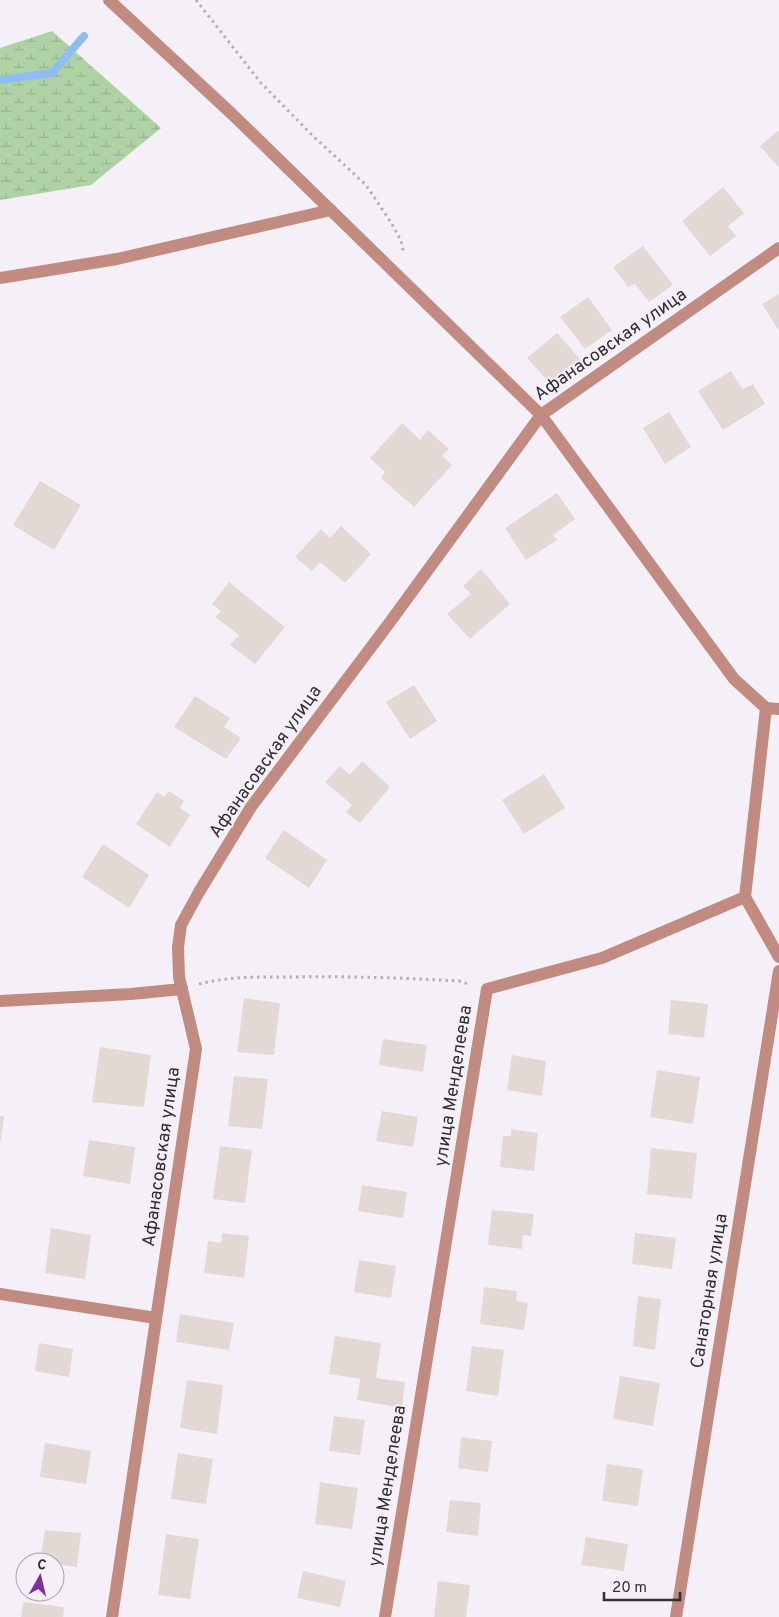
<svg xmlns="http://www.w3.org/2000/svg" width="779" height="1617" font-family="Overpass,sans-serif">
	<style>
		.wetland { fill: url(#wetland-marsh) }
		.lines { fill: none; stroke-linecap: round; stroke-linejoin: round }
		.stream { stroke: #8ebdf3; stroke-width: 8 }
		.building { fill: #e2d9d5 }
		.path { stroke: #b3afb5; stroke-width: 3; stroke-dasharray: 2.5 4; stroke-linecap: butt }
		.minor { stroke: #c18b81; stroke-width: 12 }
		.labels { text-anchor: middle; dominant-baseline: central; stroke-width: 4; stroke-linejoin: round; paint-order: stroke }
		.street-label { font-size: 18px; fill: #312f32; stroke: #f5f0f8 }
	</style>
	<defs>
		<pattern id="wetland-marsh" width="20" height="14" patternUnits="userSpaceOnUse" patternTransform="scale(1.25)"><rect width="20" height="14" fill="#aed2a5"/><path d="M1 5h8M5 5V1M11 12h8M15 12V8" fill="none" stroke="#96b58e"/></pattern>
	</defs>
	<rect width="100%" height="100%" fill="#f5f0f8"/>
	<path class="wetland" d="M52 31 161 128 91 185 0 200V48Z"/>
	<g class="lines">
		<path class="stream" d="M0 80 52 73 84 36"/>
	</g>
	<g class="building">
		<path d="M779 130V168L760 146Z"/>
		<path d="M723 187 744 213 728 226 736 236 710 256 682 221Z"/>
		<path d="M643 246 673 285 649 302 635 284 628 287 613 267Z"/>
		<path d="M779 294V331L762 304Z"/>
		<path d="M588 297 612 330 585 349 560 317Z"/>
		<path d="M557 333 584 364 555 389 527 358Z"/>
		<path d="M731 371 743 389 753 384 765 404 723 430 698 391Z"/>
		<path d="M669 412 691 447 665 464 643 428Z"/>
		<path d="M402 423 420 440 428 430 449 449 442 456 452 465 414 507 381 478 385 472 370 458Z"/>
		<path d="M40 481 81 505 54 550 13 525Z"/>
		<path d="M557 493 575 519 553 535 557 540 526 560 505 528Z"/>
		<path d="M341 526 371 554 345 583 320 562 312 571 295 557 321 529 330 538Z"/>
		<path d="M481 569 510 604 470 639 447 614 471 594 463 586Z"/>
		<path d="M229 582 285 627 255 664 230 645 239 635 215 617 221 611 212 604Z"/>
		<path d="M414 685 437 721 410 739 386 702Z"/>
		<path d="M195 696 230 718 224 727 241 738 226 759 174 727Z"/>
		<path d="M362 761 390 787 360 823 346 812 352 805 325 782 340 766 350 775Z"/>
		<path d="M544 774 565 808 524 834 502 800Z"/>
		<path d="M169 791 184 801 180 808 190 815 170 847 136 824 157 792 164 797Z"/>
		<path d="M284 830 327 860 309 888 265 858Z"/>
		<path d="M103 844 149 875 129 908 82 877Z"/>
		<path d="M244 998 280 1003 274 1055 237 1052Z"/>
		<path d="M671 1000 708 1004 704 1038 668 1034Z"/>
		<path d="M383 1039 427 1045 423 1072 379 1065Z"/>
		<path d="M100 1047 151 1055 144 1107 92 1102Z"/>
		<path d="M512 1055 546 1061 542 1096 507 1090Z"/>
		<path d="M657 1070 700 1077 693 1124 650 1117Z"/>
		<path d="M234 1076 268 1079 262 1129 228 1126Z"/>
		<path d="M382 1111 418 1117 413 1147 376 1141Z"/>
		<path d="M0 1116H4L1 1140H0Z"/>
		<path d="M511 1129 538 1133 534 1171 500 1167 503 1136H511Z"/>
		<path d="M89 1140 135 1147 130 1184 83 1176Z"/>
		<path d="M220 1146 252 1150 245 1203 213 1199Z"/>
		<path d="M651 1148 697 1153 692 1199 647 1194Z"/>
		<path d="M362 1185 407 1192 403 1218 358 1211Z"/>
		<path d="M492 1210 534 1214 531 1236 523 1235 522 1249 488 1245Z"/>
		<path d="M51 1228 91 1235 85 1279 45 1273Z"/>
		<path d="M222 1233 249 1236 244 1278 204 1273 208 1241 221 1243Z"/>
		<path d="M635 1233 676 1238 672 1269 632 1264Z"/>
		<path d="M359 1260 396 1266 391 1298 354 1292Z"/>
		<path d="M484 1287 517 1291 516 1301 528 1303 524 1330 480 1324Z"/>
		<path d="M638 1296 661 1299 655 1350 633 1346Z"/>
		<path d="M180 1314 234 1323 229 1350 176 1342Z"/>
		<path d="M335 1336 381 1343 376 1378 405 1382 402 1408 357 1400 360 1379 329 1374Z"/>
		<path d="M39 1343 73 1349 69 1377 35 1371Z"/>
		<path d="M472 1346 504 1350 498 1396 466 1391Z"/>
		<path d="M620 1376 660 1383 653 1426 613 1419Z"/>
		<path d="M187 1380 223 1385 217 1434 180 1428Z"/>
		<path d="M334 1416 365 1420 360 1455 329 1451Z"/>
		<path d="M461 1437 492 1441 488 1472 458 1468Z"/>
		<path d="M45 1443 91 1451 86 1484 40 1477Z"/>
		<path d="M178 1453 213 1459 206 1504 171 1499Z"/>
		<path d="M607 1464 643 1469 638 1506 602 1501Z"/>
		<path d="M320 1482 358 1488 352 1529 315 1524Z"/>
		<path d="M450 1500 481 1503 478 1536 446 1532Z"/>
		<path d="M45 1530 81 1533 77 1567 55 1564V1562H40Z"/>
		<path d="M166 1534 199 1539 190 1599 158 1595Z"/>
		<path d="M586 1537 628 1544 624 1571 581 1565Z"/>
		<path d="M303 1571 346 1581 340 1607 297 1598Z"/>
		<path d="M438 1581 470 1585 466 1617H434Z"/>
		<path d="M23 1602 64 1607 63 1617H21Z"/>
	</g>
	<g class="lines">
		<g class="path">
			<path d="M196 0 261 83 313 136 366 185 392 224 401 241 404 254"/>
			<path d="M199 984C230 976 262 977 294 977 349 976 404 978 459 981L469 984"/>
		</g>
		<g class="minor">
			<path d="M109 0 232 114 541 415 734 679 766 708 779 709"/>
			<path d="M0 278 117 259 331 210"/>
			<path d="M745 897 779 957"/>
			<path d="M0 1001 131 994 182 989"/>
			<path d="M0 1294 156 1318"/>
			<path d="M112 1617 196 1049 179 977 178 947 181 925 199 892 251 807 390 622 541 415 779 248"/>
			<path d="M385 1617 487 989 602 958 745 897 766 708"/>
			<path d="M676 1617 779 971"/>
		</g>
	</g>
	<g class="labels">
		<g class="street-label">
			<text transform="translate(611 345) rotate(-35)">Афанасовская улица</text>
			<text transform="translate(266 762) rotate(-55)">Афанасовская улица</text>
			<text transform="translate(454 1086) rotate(-81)">улица Менделеева</text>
			<text transform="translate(162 1157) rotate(-82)">Афанасовская улица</text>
			<text transform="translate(710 1291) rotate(-81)">Санаторная улица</text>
			<text transform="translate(388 1486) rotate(-81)">улица Менделеева</text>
		</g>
	</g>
	<g transform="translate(40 1577) rotate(8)"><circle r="24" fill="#f5f0f8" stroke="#a7a3a9"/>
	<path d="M0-4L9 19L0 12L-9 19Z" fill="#7c31a3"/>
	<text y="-8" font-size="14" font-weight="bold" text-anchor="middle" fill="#312f32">С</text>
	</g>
	<path d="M604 1592v8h76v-8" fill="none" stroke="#312f32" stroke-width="2.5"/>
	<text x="612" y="1592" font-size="15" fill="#312f32" stroke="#f5f0f8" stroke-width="4" paint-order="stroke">20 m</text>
</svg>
